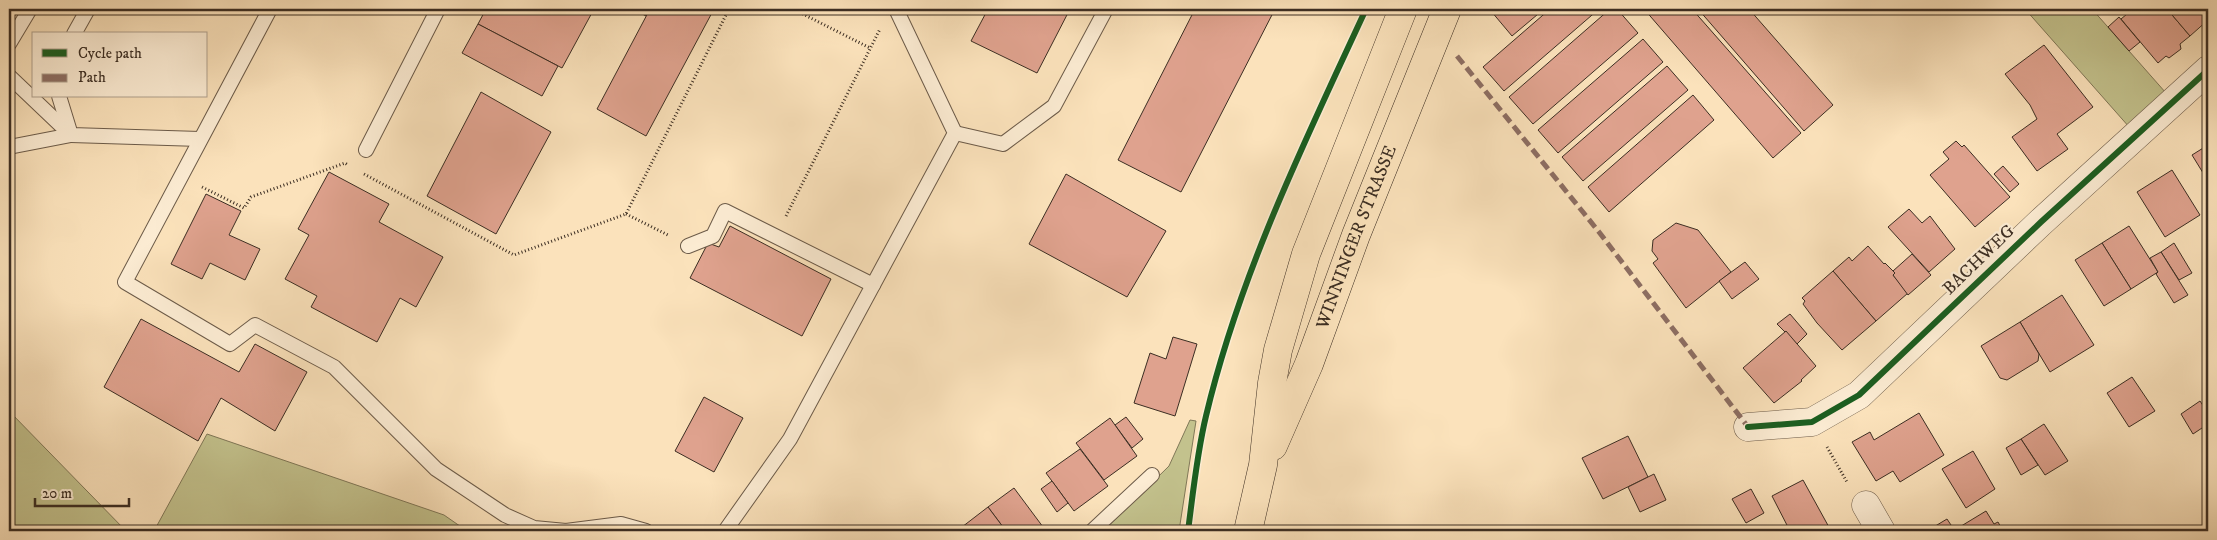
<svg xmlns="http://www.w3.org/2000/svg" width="2217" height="540" font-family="'IM FELL DW Pica',serif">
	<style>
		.green { fill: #c3c28d; stroke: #807858 }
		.building { fill: #dfa28e; stroke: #3c2e23 }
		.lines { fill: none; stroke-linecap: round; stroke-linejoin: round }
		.lane-casing { stroke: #6c5b49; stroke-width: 16 }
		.street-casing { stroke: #6c5b49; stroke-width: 29 }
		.primary-casing { stroke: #3c2e23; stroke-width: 29 }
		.path { stroke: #3c2e23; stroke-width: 3; stroke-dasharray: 1 2.5; stroke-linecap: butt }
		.lane { stroke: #fcecd3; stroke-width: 14 }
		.street { stroke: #fcecd3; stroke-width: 28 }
		.primary { stroke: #fbe2bb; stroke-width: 28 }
		.quiet { stroke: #8d6e63; stroke-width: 5; stroke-dasharray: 10 5; stroke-linecap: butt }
		.cycleway-casing { stroke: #fcecd3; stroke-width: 9 }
		.cycleway { stroke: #1b5e20; stroke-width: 6 }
		.labels { text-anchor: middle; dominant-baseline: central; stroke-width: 4.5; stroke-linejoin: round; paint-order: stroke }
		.street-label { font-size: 18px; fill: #3c2e23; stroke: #fcecd3 }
	</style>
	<rect width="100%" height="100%" fill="#fbe2bb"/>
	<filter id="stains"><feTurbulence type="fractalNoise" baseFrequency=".004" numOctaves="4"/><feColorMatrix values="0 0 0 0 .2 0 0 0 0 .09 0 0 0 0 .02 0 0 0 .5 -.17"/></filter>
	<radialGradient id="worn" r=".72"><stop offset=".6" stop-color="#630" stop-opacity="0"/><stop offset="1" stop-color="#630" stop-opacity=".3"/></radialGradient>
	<g class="green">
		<path d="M2025 9H2092L2166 93 2130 128Z"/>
		<path d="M9 411 126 531H9Z"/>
		<path d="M1190 420 1196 421 1179 531H1103L1169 466Z"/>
		<path d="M207 434 444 515 467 531H154Z"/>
	</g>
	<g class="building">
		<path d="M486 9H594L562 68 478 24Z"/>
		<path d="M633 9H650L646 16Z"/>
		<path d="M650 9H714L646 136 597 109Z"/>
		<path d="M988 9H1070L1037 73 971 41Z"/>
		<path d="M1195 9H1275L1181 192 1118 160Z"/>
		<path d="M1494 9H1544L1512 36 1491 11Z"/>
		<path d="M1550 9H1599L1504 91 1483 67Z"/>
		<path d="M1610 9H1617L1638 33 1533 124 1509 97Z"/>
		<path d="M1644 9H1692L1801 133 1773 158Z"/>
		<path d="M1698 9H1749L1833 105 1804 131Z"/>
		<path d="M2133 9H2167L2190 36 2180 44 2181 49 2169 58 2166 56 2158 63 2121 19Z"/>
		<path d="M2167 9H2208V20L2190 36Z"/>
		<path d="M2119 17 2140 42 2129 51 2108 27Z"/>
		<path d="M478 24 558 66 542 96 462 53Z"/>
		<path d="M1643 39 1663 62 1558 153 1538 130Z"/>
		<path d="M2044 45 2093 107 2057 134 2068 149 2037 171 2012 137 2037 119 2030 105 2005 74Z"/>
		<path d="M1667 66 1688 90 1583 181 1562 157Z"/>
		<path d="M481 92 551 132 496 234 427 196Z"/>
		<path d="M1693 95 1714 120 1609 212 1588 187Z"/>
		<path d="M1956 141 1962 147 1964 145 2010 197 1975 227 1930 175 1949 159 1943 152Z"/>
		<path d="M2208 145V181L2192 155Z"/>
		<path d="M2003 166 2019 184 2010 192 1994 174Z"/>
		<path d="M2172 170 2200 215 2165 237 2137 192Z"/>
		<path d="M329 172 389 204 379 222 443 257 416 307 400 298 377 342 311 307 317 296 285 279 309 235 298 229Z"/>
		<path d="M1066 174 1166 231 1127 297 1029 244Z"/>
		<path d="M206 194 241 211 229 235 260 249 245 280 210 263 202 279 171 264Z"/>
		<path d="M1909 209 1922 223 1930 216 1955 249 1929 272 1888 227Z"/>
		<path d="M1676 223 1698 230 1731 272 1686 308 1653 263 1658 259 1652 251 1653 240Z"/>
		<path d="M730 226 831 279 802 336 690 278 708 243 719 247Z"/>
		<path d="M2129 226 2158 272 2131 289 2102 243Z"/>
		<path d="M2102 243 2131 289 2104 306 2075 260Z"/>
		<path d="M2174 243 2192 273 2179 280 2161 252Z"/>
		<path d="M1868 246 1884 264 1885 263 1895 273 1893 275 1908 293 1876 321 1833 271 1849 257 1852 261Z"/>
		<path d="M2161 252 2188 295 2174 303 2156 274 2158 272 2150 258Z"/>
		<path d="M1912 254 1931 275 1908 295 1893 275 1895 273 1893 271Z"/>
		<path d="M1745 262 1759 279 1732 299 1719 281Z"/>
		<path d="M1833 271 1876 321 1842 350 1817 323 1803 304 1805 301 1802 298Z"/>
		<path d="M2062 295 2094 345 2050 372 2020 322Z"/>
		<path d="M1790 314 1807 334 1797 344 1777 324Z"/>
		<path d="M141 319 239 372 255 344 307 372 275 431 221 398 198 441 104 387Z"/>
		<path d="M2020 322 2039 354 2038 361 2007 380 2000 378 1981 346Z"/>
		<path d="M1786 331 1816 366 1801 380 1802 381 1774 403 1743 368Z"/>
		<path d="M1173 337 1197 344 1175 416 1134 403 1150 353 1166 359Z"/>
		<path d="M2132 377 2155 411 2129 427 2107 393Z"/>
		<path d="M704 397 743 418 714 472 675 451Z"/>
		<path d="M2200 401 2208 413V424L2193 434 2181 414Z"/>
		<path d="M1919 413 1944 455 1900 482 1893 471 1876 481 1852 442 1870 432 1874 440Z"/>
		<path d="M1126 417 1143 439 1132 448 1115 425Z"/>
		<path d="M1110 418 1137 456 1104 480 1076 443Z"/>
		<path d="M2044 424 2068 461 2045 475 2021 439Z"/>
		<path d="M1628 436 1648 477 1603 499 1582 458Z"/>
		<path d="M2021 439 2038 465 2021 475 2006 448Z"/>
		<path d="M1080 449 1108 486 1074 511 1046 473Z"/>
		<path d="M1973 451 1995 489 1966 508 1942 469Z"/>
		<path d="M1654 474 1666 500 1640 512 1628 487Z"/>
		<path d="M1803 480 1830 529 1826 531H1790L1772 496Z"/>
		<path d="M1052 481 1068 503 1057 512 1041 489Z"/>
		<path d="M1014 488 1046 531H1006L988 507Z"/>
		<path d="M1751 489 1764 513 1746 523 1732 499Z"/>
		<path d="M988 507 1006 531H965L962 527Z"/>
		<path d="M1986 511 1994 524 1998 522 2003 531H1953Z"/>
		<path d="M1947 519 1955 531H1927Z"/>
	</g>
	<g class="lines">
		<defs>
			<g id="lane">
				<path d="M270 9 125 282 230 344 255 325 334 367 436 469 505 515 534 528 566 531 621 524 646 531"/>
				<path d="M74 34 88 9"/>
				<path d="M9 44 30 9"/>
				<path d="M9 76 71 135 9 147"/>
				<path d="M59 96 71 135 200 139"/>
				<path d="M955 133 1003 144 1054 106 1106 9"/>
				<path d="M366 150 438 9"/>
				<path d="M688 246 713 236 725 211 873 285"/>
				<path d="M725 531 790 439 955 133 896 9"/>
				<path d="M1092 531 1152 475"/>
			</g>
			<g id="street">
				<path d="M1748 427 1812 422 1859 395 2041 222 2208 70"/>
				<path d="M1866 505 1881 531"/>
			</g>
			<g id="primary">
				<path id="s1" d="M1273 446 1309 364 1356 235 1447 9"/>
				<path d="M1248 531 1263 465 1272 383 1278 350 1306 254 1403 9"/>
			</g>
		</defs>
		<use href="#lane" class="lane-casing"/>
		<use href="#street" class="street-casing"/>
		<use href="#primary" class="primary-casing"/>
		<g class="path">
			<path d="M793 9 870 48"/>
			<path d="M364 174 514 255 626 214 729 9"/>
			<path d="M202 187 244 208 251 197 345 163 348 165"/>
			<path d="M626 214 668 235"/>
			<path d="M786 216 880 29"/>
			<path d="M1827 447 1847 482"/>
		</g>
		<use href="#lane" class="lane"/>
		<use href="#street" class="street"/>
		<use href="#primary" class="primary"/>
		<path class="quiet" d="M1457 56 1599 232 1748 427H1751"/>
		<defs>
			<g id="cycleway">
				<path d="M1748 427 1812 422 1859 395 2041 222 2208 70"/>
				<path d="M1188 531C1193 493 1197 453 1206 416 1240 273 1305 141 1366 9"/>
			</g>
		</defs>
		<use href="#cycleway" class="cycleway-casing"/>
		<use href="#cycleway" class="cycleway"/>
	</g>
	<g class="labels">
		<g class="street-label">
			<text stroke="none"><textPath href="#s1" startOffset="225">WINNINGER STRASSE</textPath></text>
			<text transform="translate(1979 260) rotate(-44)">BACHWEG</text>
		</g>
	</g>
	<rect width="2217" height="540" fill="none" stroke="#fbe2bb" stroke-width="30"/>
	<rect x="10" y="10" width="2197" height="520" fill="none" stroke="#3c2e23" stroke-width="2.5"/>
	<rect x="15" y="15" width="2187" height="510" fill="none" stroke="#3c2e23"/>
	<rect x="32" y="32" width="175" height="65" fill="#fcecd3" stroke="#afa08d"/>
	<rect x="42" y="49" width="25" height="8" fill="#1b5e20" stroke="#afa08d"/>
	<text x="78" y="58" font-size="15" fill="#3c2e23">Cycle path</text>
	<rect x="42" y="74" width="25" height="8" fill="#8d6e63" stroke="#afa08d"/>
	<text x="78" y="82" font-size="15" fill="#3c2e23">Path</text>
	<path d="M35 498v8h94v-8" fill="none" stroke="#3c2e23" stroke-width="2.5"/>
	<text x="42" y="498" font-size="15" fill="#3c2e23" stroke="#fcecd3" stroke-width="4" paint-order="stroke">20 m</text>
	<rect width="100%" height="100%" filter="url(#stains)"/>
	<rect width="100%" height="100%" fill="url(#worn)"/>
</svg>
